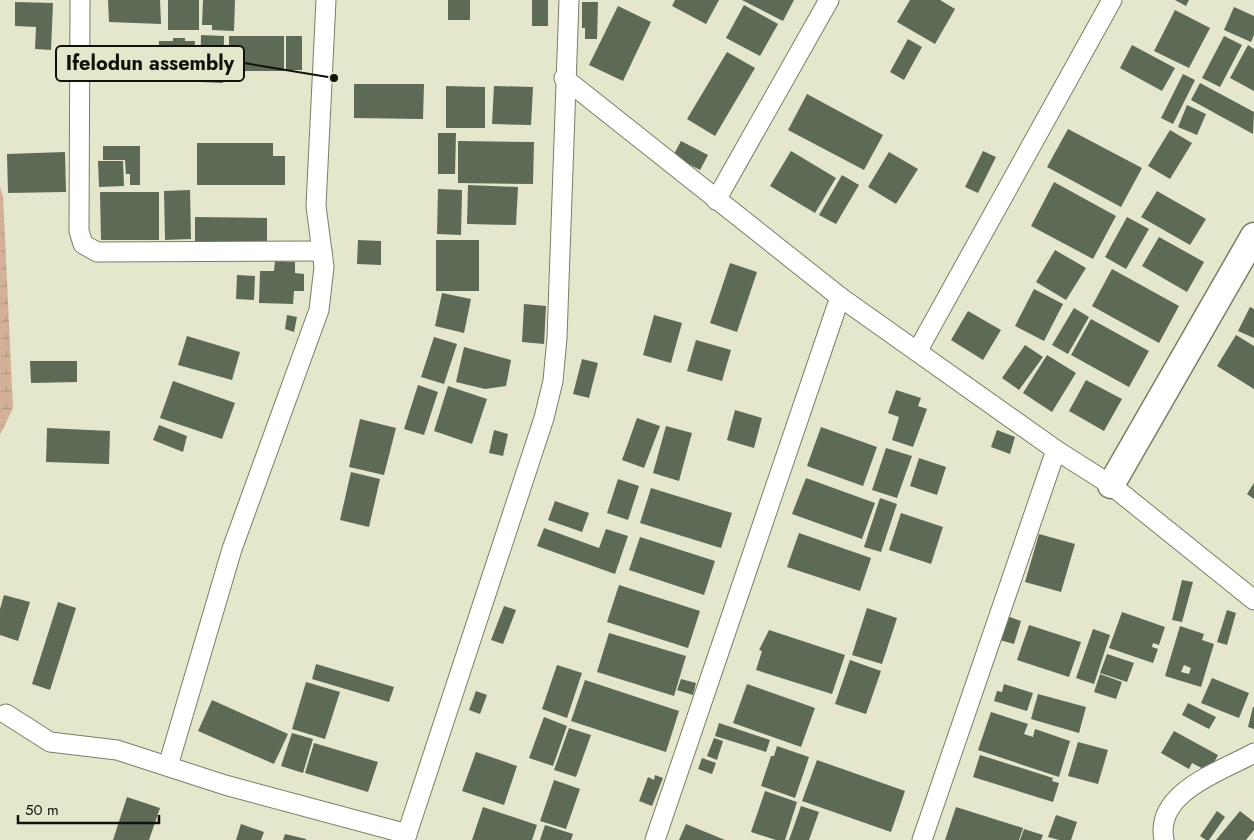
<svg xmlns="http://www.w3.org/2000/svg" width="1254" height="840" font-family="Jost,sans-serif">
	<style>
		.wetland { fill: url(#wetland-marsh) }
		.building { fill: #5c6a56; fill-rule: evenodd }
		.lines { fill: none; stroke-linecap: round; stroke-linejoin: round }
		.street-casing { stroke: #7b7d65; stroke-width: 21 }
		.secondary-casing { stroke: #7b7d65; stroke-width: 29 }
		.street { stroke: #fff; stroke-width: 19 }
		.secondary { stroke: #fff; stroke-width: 26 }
		.leader { fill: none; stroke: #111209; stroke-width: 2 }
		.callout-dot { fill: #111209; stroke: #e5e7cd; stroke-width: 2 }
		.callout { fill: #e5e7cd; stroke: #111209; stroke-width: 2 }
		.callout-label { font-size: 20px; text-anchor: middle; font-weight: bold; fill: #111209 }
	</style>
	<defs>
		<pattern id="wetland-marsh" width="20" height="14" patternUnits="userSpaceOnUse" patternTransform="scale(1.25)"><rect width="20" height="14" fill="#d2b198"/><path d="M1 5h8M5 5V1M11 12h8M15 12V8" fill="none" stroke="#b39782"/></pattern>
	</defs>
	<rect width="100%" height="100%" fill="#e5e7cd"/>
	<path class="wetland" d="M0 187 3 196 13 408 0 435Z"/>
	<g class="building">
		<path d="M108 0H160L161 24 109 22Z"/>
		<rect x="168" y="0" width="31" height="30"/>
		<path d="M203 0H235L234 31 212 30V25H202Z"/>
		<rect x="448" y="0" width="22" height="20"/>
		<rect x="532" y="0" width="16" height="26"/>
		<path d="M675 0H719L706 24 672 6Z"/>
		<path d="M742 0H794L783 21Z"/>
		<path d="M910 0H940L955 9 935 44 897 22Z"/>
		<path d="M1175 0H1189L1186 6Z"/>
		<path d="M15 2 53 3 51 50 35 49 36 27 15 26Z"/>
		<path d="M582 2H598L597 39H585V28H582Z"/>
		<path d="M744 5 778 24 760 56 726 38Z"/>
		<path d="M618 6 651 22 623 81 589 65Z"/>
		<path d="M1234 7 1254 16V35L1251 42 1224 30Z"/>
		<path d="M1175 10 1210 28 1189 68 1154 51Z"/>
		<path d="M201 35 224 36 223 83 200 82Z"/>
		<rect x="229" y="36" width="55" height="35"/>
		<rect x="286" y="36" width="16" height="34"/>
		<path d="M1224 36 1242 45 1220 87 1202 78Z"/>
		<path d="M173 38H185V41H195L194 74 162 73V61H159V41H173Z"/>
		<path d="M908 39 922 47 904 80 890 72Z"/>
		<path d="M1132 45 1175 68 1162 91 1120 68Z"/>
		<path d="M1248 45 1254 49V91L1230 78Z"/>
		<path d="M727 52 755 68 715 136 687 119Z"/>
		<path d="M1183 74 1195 80 1173 124 1161 118Z"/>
		<path d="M1200 83 1254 112 1253 134 1191 100Z"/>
		<path d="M354 84H424L423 119 354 118Z"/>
		<path d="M446 86 485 87V128H446Z"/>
		<path d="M494 86 533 87 531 125 492 124Z"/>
		<path d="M807 94 883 135 864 170 788 130Z"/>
		<path d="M1187 105 1206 114 1197 135 1178 127Z"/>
		<path d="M1068 129 1142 168 1121 207 1047 167Z"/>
		<path d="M1170 130 1192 143 1170 179 1148 166Z"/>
		<path d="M438 133H456L455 174H438Z"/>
		<path d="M458 141 534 142 533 184 458 183Z"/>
		<path d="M681 141 708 155 700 170 673 156Z"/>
		<path d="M197 143H273V156H285V185H197Z"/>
		<path d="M103 146H140V185H130V174H126L125 160H103Z"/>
		<path d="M791 151 836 178 815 213 770 186Z"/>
		<path d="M983 151 996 157 978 193 965 187Z"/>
		<path d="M65 152 66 192 8 193 7 154Z"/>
		<path d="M889 152 918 169 896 204 868 187Z"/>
		<path d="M98 161H123L124 186 99 187Z"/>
		<path d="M842 175 859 185 836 224 819 215Z"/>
		<path d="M1054 182 1116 216 1093 259 1031 226Z"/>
		<path d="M468 185 518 187 516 225 467 224Z"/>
		<path d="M438 189 462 190 461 235 437 234Z"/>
		<path d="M190 190 191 239 165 240 164 191Z"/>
		<path d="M1157 191 1206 219 1190 245 1141 217Z"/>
		<path d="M100 192H159V240H101Z"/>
		<path d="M195 217 267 218V243L195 242Z"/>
		<path d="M1127 217 1149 229 1126 269 1105 257Z"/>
		<path d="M1159 237 1204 262 1187 292 1142 266Z"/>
		<path d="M358 240 381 241V265L357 264Z"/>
		<rect x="436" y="240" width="43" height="51"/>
		<path d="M1055 250 1086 268 1066 300 1036 282Z"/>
		<path d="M275 261 295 262V273L304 274V291H294L293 304 259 303 260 271H274Z"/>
		<path d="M730 263 757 272 737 332 710 323Z"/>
		<path d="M1112 269 1179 306 1159 343 1092 306Z"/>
		<path d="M237 275 255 276 254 300 236 299Z"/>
		<path d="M1034 289 1063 304 1044 341 1015 326Z"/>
		<path d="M442 293 471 299 464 333 435 326Z"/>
		<path d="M524 304 546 306 544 344 522 342Z"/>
		<path d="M1250 307 1254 309V338L1238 331Z"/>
		<path d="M1074 308 1089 317 1068 354 1052 345Z"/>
		<path d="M968 311 1001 330 983 360 951 340Z"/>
		<path d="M287 315 297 317 294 332 285 329Z"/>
		<path d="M654 315 682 323 671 363 643 355Z"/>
		<path d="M1091 319 1149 351 1129 387 1071 355Z"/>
		<path d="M1236 335 1254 346V389L1217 366Z"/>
		<path d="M187 336 240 352 232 380 178 365Z"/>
		<path d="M434 337 457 344 444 384 421 377Z"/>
		<path d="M696 340 731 350 722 381 687 371Z"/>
		<path d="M1025 345 1043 357 1019 390 1002 378Z"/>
		<path d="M464 347 511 360 506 386 485 389 456 382Z"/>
		<path d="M1047 355 1076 373 1052 412 1023 393Z"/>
		<path d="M582 359 598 363 589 398 573 394Z"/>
		<path d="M30 361H77V382L31 383Z"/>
		<path d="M1086 380 1122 399 1104 431 1069 411Z"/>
		<path d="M173 381 235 403 222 439 160 418Z"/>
		<path d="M418 385 438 392 424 435 404 429Z"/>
		<path d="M448 386 487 399 472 444 434 431Z"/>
		<path d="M896 390 921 398 918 406 927 409 913 447 892 440 899 417 888 413Z"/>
		<path d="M735 410 762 418 754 448 727 440Z"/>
		<path d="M637 418 660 426 644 468 622 460Z"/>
		<path d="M360 419 396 428 384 475 349 467Z"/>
		<path d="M159 425 187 436 183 452 153 440Z"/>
		<path d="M666 426 692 433 679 481 653 473Z"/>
		<path d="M821 427 877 447 863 486 807 466Z"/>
		<path d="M47 428 110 431 109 464 46 462Z"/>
		<path d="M494 430 508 434 503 456 489 453Z"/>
		<path d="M997 430 1015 437 1010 454 991 447Z"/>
		<path d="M886 448 912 456 897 498 872 490Z"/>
		<path d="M919 458 946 467 937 495 910 486Z"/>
		<path d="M351 472 380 479 369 527 340 520Z"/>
		<path d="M806 478 875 503 862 539 792 514Z"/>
		<path d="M618 479 639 486 628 520 607 513Z"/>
		<path d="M1254 483V499L1247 494Z"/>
		<path d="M651 488 732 513 721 548 640 523Z"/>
		<path d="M880 498 897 504 881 552 864 547Z"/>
		<path d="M555 501 589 513 582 532 548 520Z"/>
		<path d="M901 513 943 527 931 564 889 550Z"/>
		<path d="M544 528 599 548 606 529 628 536 615 574 537 546Z"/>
		<path d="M799 533 871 558 860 591 787 567Z"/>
		<path d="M1039 534 1075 544 1061 592 1025 582Z"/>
		<path d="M640 537 715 561 704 595 629 570Z"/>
		<path d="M1182 580 1193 582 1182 622 1172 620Z"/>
		<path d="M619 585 700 611 688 648 607 622Z"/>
		<path d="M4 595 30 602 18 641 0 635V609Z"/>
		<path d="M58 602 76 608 50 690 32 684Z"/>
		<path d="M504 606 516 610 503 644 491 640Z"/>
		<path d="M867 608 897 618 882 664 852 655Z"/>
		<path d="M1227 610 1236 613 1227 645 1217 642Z"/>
		<path d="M1122 612 1165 627 1159 645 1153 643 1152 647 1158 649 1153 663 1109 648Z"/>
		<path d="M1007 616 1021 621 1014 644 1000 640Z"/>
		<path d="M1029 625 1081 642 1069 677 1017 660Z"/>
		<path d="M1180 626 1204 634 1202 640 1214 644 1201 687 1165 676ZM1184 665 1191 668 1189 674 1181 672Z"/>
		<path d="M1093 629 1110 635 1094 684 1076 678Z"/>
		<path d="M769 630 845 655 832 694 756 670 762 651 759 650Z"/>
		<path d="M609 633 686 656 674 696 597 672Z"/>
		<path d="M1107 654 1134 663 1127 682 1100 673Z"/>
		<path d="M850 660 881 671 866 714 835 704Z"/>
		<path d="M316 664 394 687 389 702 312 679Z"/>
		<path d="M557 665 582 673 567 718 542 709Z"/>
		<path d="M1100 674 1122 682 1116 699 1094 692Z"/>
		<path d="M1212 678 1249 693 1239 718 1201 703Z"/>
		<path d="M681 679 696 683 693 695 677 690Z"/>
		<path d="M585 680 679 711 666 752 571 721Z"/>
		<path d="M306 682 340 692 325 739 292 729Z"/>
		<path d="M747 684 815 708 801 747 733 723Z"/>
		<path d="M1004 684 1033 693 1027 711 994 701 997 691 1002 692Z"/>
		<path d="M476 691 487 695 480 714 469 710Z"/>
		<path d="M1038 694 1086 707 1079 733 1031 719Z"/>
		<path d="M212 700 288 734 274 764 198 731Z"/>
		<path d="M1188 703 1216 717 1209 729 1182 715Z"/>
		<path d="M1253 707H1254V729L1248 727Z"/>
		<path d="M991 712 1028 724 1024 734 1033 737 1035 729 1070 741 1059 777 978 750Z"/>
		<path d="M544 717 567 726 553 766 529 758Z"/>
		<path d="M719 723 770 740 766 752 715 736Z"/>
		<path d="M569 728 591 735 576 777 554 770Z"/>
		<path d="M1174 731 1218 755 1209 772 1192 763 1189 769 1161 753Z"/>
		<path d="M292 733 313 739 303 773 281 766Z"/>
		<path d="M714 738 723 741 717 760 707 756Z"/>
		<path d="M1078 742 1108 750 1098 784 1068 776Z"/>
		<path d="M314 743 378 762 368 792 305 773Z"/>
		<path d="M777 746 809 757 795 798 761 786 771 756H774Z"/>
		<path d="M476 752 517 766 504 805 462 791Z"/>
		<path d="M980 755 1053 778 1052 781 1059 783 1053 802 973 777Z"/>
		<path d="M702 758 716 763 712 774 698 769Z"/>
		<path d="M817 760 905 791 891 832 802 801Z"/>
		<path d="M655 775 663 778 652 806 639 801 648 777 654 780Z"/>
		<path d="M554 780 580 789 566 829 540 821Z"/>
		<path d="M765 791 797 802 785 840H776L751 832Z"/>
		<path d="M127 797 160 808 149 840H113Z"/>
		<path d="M801 806 819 812 809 840H789Z"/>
		<path d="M483 807 537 825 532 840H472Z"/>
		<path d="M956 807 1023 828 1019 840H945Z"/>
		<path d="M1217 811 1225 817 1209 840H1206L1200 836Z"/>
		<path d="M1240 811 1254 822V830L1246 840H1216Z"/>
		<path d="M1056 815 1077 822 1071 840H1059L1048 837Z"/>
		<path d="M241 824 264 832 261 840H236Z"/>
		<path d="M686 824 725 840H679Z"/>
		<path d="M545 825 573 834 571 840H540Z"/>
		<path d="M1024 829 1043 835 1041 840H1020Z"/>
		<path d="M285 834 306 839V840H283Z"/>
	</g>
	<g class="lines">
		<defs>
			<g id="street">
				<path d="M80 0 79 231 83 244 97 252 322 251"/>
				<path d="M564 78 840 297 1056 450 1111 485 1254 600"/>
				<path d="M716 200 829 0"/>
				<path d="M918 350 1112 0"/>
				<path d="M6 714 50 742 117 750 225 785 407 834"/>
				<path d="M168 766 232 549 319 310 324 267 316 206 326 0"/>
				<path d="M405 840 544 418 553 381 557 338 569 0"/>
				<path d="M655 840 840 297"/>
				<path d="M922 840 1056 450"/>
				<path d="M1164 840C1154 792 1222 771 1254 753"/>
			</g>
			<path id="secondary" d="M1111 485 1254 236"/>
		</defs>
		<use href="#street" class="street-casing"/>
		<use href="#secondary" class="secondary-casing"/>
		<use href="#street" class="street"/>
		<use href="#secondary" class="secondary"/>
	</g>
	<path class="leader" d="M334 78L244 63"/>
	<circle class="callout-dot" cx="334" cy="78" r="5"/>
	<rect class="callout" x="56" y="46" width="188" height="35" rx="5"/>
	<g class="callout-label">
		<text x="150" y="70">Ifelodun assembly</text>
	</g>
	<path d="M18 815v8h141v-8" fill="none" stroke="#111209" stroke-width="2.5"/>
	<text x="25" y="815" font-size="15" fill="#111209" stroke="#e5e7cd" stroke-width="4" paint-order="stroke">50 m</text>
</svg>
